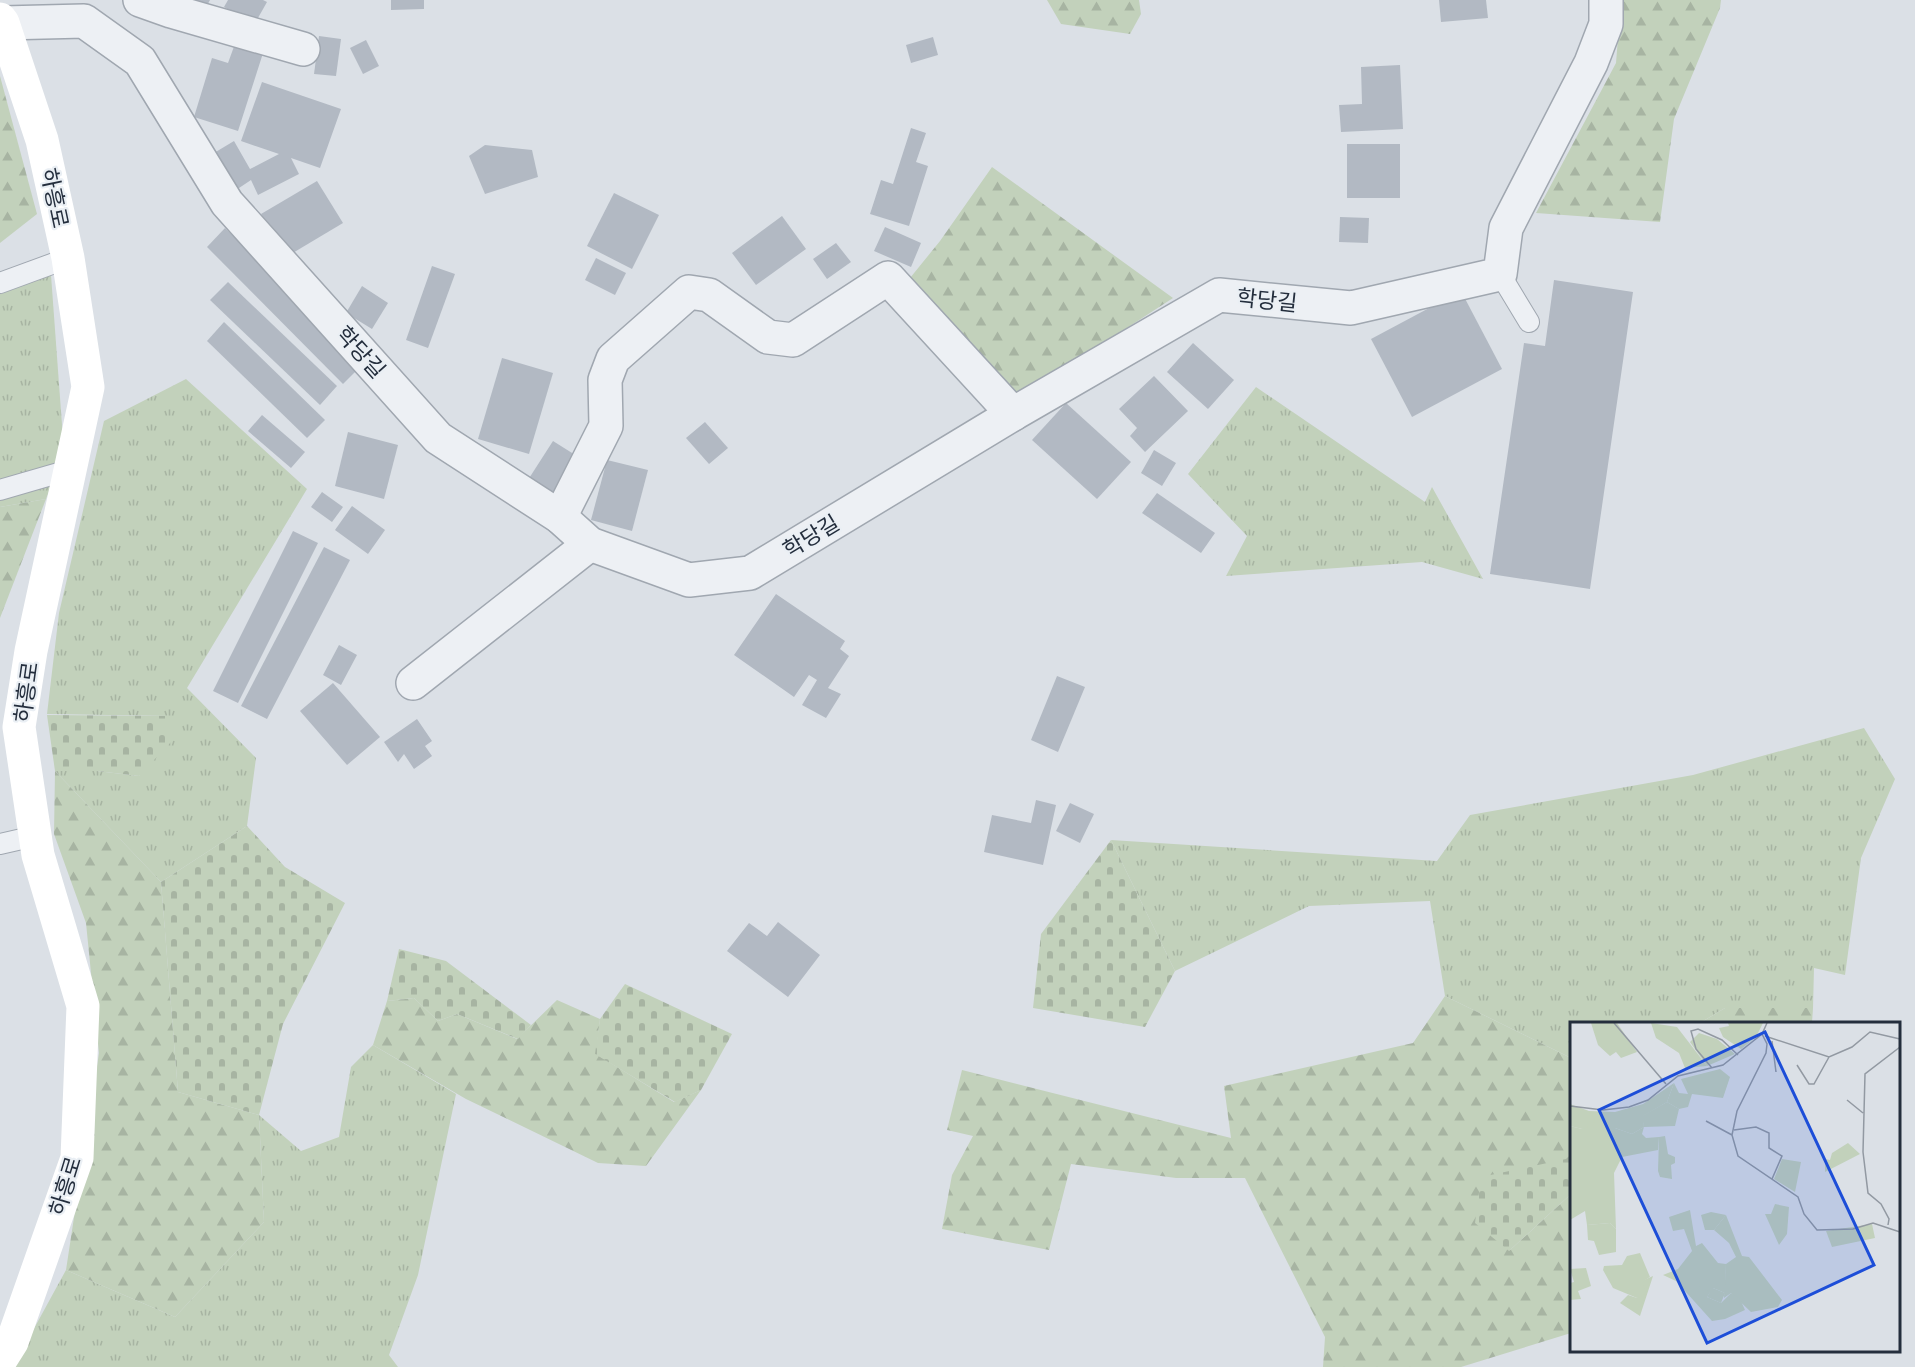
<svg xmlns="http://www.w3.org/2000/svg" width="1915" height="1367" font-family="Mulish,'Noto Sans KR',sans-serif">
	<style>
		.grass { fill: url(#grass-tufts) }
		.forest { fill: url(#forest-firs) }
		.cemetery { fill: url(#cemetery-stones) }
		.building { fill: #b2b9c3 }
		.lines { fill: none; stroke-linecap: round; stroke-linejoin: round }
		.lane-casing { stroke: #a0a7b0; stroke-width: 22 }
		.street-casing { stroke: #a0a7b0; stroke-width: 36 }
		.lane { stroke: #edf0f4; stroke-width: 20 }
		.street { stroke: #edf0f4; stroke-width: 33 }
		.secondary { stroke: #fff; stroke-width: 33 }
		.labels { text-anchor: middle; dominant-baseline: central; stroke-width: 4.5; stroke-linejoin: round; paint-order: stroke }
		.street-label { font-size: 22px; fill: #242e3d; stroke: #eaeff4 }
		.inset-road { fill: none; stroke: #9299a2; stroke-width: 1.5 }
		.view { fill: #1d4ed8; fill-opacity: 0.15; stroke: #1d4ed8; stroke-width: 3 }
		.inset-edge { fill: none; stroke: #242e3d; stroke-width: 3 }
	</style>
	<defs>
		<pattern id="grass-tufts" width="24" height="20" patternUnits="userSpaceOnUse" patternTransform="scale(1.5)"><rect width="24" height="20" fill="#c2d1bb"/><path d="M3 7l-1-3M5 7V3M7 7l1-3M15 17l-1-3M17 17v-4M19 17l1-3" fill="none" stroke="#a7b4a2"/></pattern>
		<pattern id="forest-firs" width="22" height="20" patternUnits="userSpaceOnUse" patternTransform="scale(1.5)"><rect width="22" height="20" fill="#c2d1bb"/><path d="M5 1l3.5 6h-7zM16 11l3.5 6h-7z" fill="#a7b4a2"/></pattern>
		<pattern id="cemetery-stones" width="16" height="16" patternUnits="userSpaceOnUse" patternTransform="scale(1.5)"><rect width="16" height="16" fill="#c2d1bb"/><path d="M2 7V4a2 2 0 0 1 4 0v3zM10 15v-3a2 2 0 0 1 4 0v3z" fill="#a7b4a2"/></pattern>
	</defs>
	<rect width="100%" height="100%" fill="#dbe0e6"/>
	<g class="grass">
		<path d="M51 275 64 452 46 499 0 507V294Z"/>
		<path d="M186 379 307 489 187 688 256 758 247 826 161 882 55 771H97L139 776 170 716 47 714 59 613 104 421Z"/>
		<path d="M1256 387 1425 502 1432 487 1483 579 1422 562 1226 576 1247 536 1188 474Z"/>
		<path d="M1864 728 1895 779 1861 858 1845 975 1814 968 1813 1008H1725L1700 1023 1572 1024 1571 1058 1445 996 1430 901 1309 906 1175 971 1111 840 1437 861 1470 815 1693 775Z"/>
		<path d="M373 1045 456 1094 418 1275 389 1355 398 1367H13L66 1270 175 1317 264 1222 259 1115 301 1151 339 1137 351 1067Z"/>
	</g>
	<g class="forest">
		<path d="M1047 0H1139L1141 14 1130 34 1061 24Z"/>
		<path d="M1621 0H1721L1720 8 1674 119 1660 222 1536 213 1616 63Z"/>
		<path d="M0 76 37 214 0 243Z"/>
		<path d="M992 167 1173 298 1016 400 906 283 940 241Z"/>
		<path d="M46 499 0 618V507Z"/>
		<path d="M55 771 161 882 178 1092 259 1115 264 1222 175 1317 66 1270 99 1053 86 923 54 834Z"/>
		<path d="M1445 996 1571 1058V1154L1509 1251 1571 1194V1333L1461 1367H1323L1325 1337 1245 1178H1176L1071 1164 1049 1250 942 1229 952 1175 973 1136 947 1130 962 1070 1231 1138 1224 1086 1413 1043Z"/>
		<path d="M414 998 438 1021 457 1014 517 1039 557 1000 600 1019 596 1054 674 1102 701 1090 646 1166 598 1163 466 1099 373 1045 387 1001Z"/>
		<path d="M1725 1008H1813L1812 1023H1700Z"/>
	</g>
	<g class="cemetery">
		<path d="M47 715 170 716 171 742 139 776 97 771H55Z"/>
		<path d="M247 826 285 867 345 903 283 1024 259 1115 178 1092 161 882Z"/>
		<path d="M1111 840 1175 971 1145 1027 1033 1008 1041 934Z"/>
		<path d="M399 949 446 961 531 1025 518 1039 457 1014 438 1021 414 998 387 1001Z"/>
		<path d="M625 984 732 1034 701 1090 675 1102 595 1054 600 1019Z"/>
		<path d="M1571 1154V1194L1509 1251 1475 1223 1481 1177 1566 1159Z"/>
	</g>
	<g class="building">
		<path d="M182 0H210L203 13Z"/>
		<path d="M228 0H263L267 2 254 25 224 7Z"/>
		<path d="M391 0H424V9L391 10Z"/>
		<path d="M1439 0H1486L1488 18 1441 22Z"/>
		<path d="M319 36 341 39 336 76 314 74Z"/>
		<path d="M933 37 938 55 911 63 906 45Z"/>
		<path d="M366 40 379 66 363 74 350 48Z"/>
		<path d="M236 41 264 50 238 131 194 117 212 58 228 63Z"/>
		<path d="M1400 65 1403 129 1341 132 1339 105 1362 104 1361 67Z"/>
		<path d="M262 82 341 109 320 168 291 158 299 174 258 195 251 180 236 190 214 153 234 141 250 169 279 154 241 141Z"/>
		<path d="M911 128 926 133 916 162 928 166 909 226 870 214 881 180 893 184Z"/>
		<rect x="1347" y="144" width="53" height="54"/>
		<path d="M485 145 532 150 538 177 485 194 469 156Z"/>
		<path d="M317 181 343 223 286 257 261 214Z"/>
		<path d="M614 193 659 215 632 269 587 246Z"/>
		<path d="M782 216 806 249 756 285 732 253Z"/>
		<path d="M1340 217 1369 218 1368 243 1339 242Z"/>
		<path d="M885 227 921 243 911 267 874 251Z"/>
		<path d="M225 228 362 365 343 384 207 247Z"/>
		<path d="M836 243 851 262 827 279 813 259Z"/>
		<path d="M596 258 626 273 615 295 585 280Z"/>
		<path d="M432 266 455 274 428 348 406 340Z"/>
		<path d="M1554 280 1633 292 1590 589 1490 574 1524 343 1545 346Z"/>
		<path d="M228 282 337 386 320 405 210 300Z"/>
		<path d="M362 286 388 303 372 329 346 313Z"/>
		<path d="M1461 291 1502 369 1412 417 1371 339Z"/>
		<path d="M224 322 325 420 307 438 207 341Z"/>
		<path d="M1193 343 1234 380 1208 409 1167 372Z"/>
		<path d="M502 358 553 373 529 454 478 439Z"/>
		<path d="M1154 376 1188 411 1145 452 1130 436 1137 428 1119 409Z"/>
		<path d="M1066 403 1131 462 1097 499 1032 440Z"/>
		<path d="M262 415 305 452 291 468 248 431Z"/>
		<path d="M705 422 728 448 709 464 686 438Z"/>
		<path d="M348 432 398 445 384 499 335 486Z"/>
		<path d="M553 441 580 458 553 500 526 483Z"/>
		<path d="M1154 450 1176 463 1162 486 1141 473Z"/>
		<path d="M607 460 648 470 632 531 591 520Z"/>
		<path d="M322 492 343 507 332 522 311 507Z"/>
		<path d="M1157 493 1215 533 1201 553 1142 513Z"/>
		<path d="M352 506 385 530 368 554 335 530Z"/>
		<path d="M293 531 318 543 238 703 213 691Z"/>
		<path d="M324 547 350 560 267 719 241 706Z"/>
		<path d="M776 594 845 641 840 649 849 656 828 688 841 694 826 718 802 705 817 680 809 675 794 697 734 655Z"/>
		<path d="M339 645 357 655 341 685 323 675Z"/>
		<path d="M1057 676 1085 687 1058 752 1031 740Z"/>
		<path d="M333 683 380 737 347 765 300 711Z"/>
		<path d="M417 719 432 741 425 746 432 756 414 769 404 754 398 762 384 742Z"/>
		<path d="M1036 800 1056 805 1043 865 984 852 992 815 1031 823Z"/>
		<path d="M1070 803 1094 814 1080 843 1056 831Z"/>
		<path d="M778 922 820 955 788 997 727 951 749 923 767 936Z"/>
	</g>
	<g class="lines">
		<defs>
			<g id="lane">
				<path d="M1500 274 1529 322"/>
				<path d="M0 283 68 258"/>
				<path d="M0 490 72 469"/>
				<path d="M0 844 35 836"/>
			</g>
			<g id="street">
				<path d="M140 0 171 11 303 49"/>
				<path d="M3 23 84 21 140 61 227 203 438 438 560 517 590 544 689 580 750 573 1013 414 1219 295 1351 308 1500 274 1506 228 1591 63 1606 24V0"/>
				<path d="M560 517 606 426 605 380 613 359 689 292 709 295 768 337 793 340 888 278 1013 414"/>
				<path d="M413 683 590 544"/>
			</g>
		</defs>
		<use href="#lane" class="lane-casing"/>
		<use href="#street" class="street-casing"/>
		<use href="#lane" class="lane"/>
		<use href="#street" class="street"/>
		<path class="secondary" d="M0 19 3 23 42 140 68 258 88 387 31 651 19 727 38 855 83 1006 77 1158 12 1342 0 1361"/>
	</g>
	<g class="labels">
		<g class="street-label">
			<text transform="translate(55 198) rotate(78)">하흥로</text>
			<text transform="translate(1267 300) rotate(6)">학당길</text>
			<text transform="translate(361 352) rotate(48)">학당길</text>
			<text transform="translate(811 536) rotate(-31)">학당길</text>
			<text transform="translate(26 692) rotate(-82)">하흥로</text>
			<text transform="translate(65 1186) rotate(-73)">하흥로</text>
		</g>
	</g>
	<g transform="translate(1570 1022)">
		<rect width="330" height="330" fill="#dbe0e6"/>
		<path d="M129 11 147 17 165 32 137 44 120 20ZM150 47 160 55 153 76 122 72 118 85 109 87 97 80 104 61 109 71 118 72 111 57ZM19 89 45 90V106L62 112 74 105 72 112 76 116 89 115 88 128 52 135 44 151 46 207 40 201 17 203 15 189 0 198V104L12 107ZM205 182 219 185 217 212 209 223 195 192H201ZM156 193 172 234 179 235 212 278 208 285 181 290 161 271 154 276 156 242 166 235 159 221 144 208ZM83 254 70 294 50 281 58 273 67 276 72 259Z" fill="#c2d1bb"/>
		<path d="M81 1 107 5 137 44 115 46 109 31 86 16ZM158 1H193L186 15 171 27 153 15 149 6 159 4ZM104 61 97 80 73 94 74 105 62 112 45 106V90L73 82ZM0 82 19 89 25 98 23 103 12 107 0 104ZM95 114 98 132 105 135V141L101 143 102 157 90 155 88 149 89 115ZM278 121 290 132 255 150V137L260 138 262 131ZM212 137 231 140 225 170 204 157ZM120 188 126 224 132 221 148 241 156 242 155 271 143 266 137 275 151 281 161 271 170 277 175 288 155 297 142 299 106 259 93 253 108 247 122 229 114 207 103 209 99 195ZM302 202 305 216 262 225 256 209ZM70 231 80 255 72 260 76 272 67 276 43 266 33 248 34 244 52 243 57 234Z" fill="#c2d1bb"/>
		<path d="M21 1H47L67 30 51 36 46 30 40 34 28 23ZM97 80 109 87 105 104 74 105 72 94ZM141 190 156 193 144 208H135L131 193ZM40 201 46 207V230L29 233 24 219 18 218 17 203ZM16 246 21 264 8 269 11 277 0 278V261L4 260 0 247ZM136 257 143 266 155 271 151 281 137 275 140 270 129 265Z" fill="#c2d1bb"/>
		<path class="inset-road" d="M44 1 96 62M192 12 197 22 196 31 167 89 162 113 168 134 228 175 234 192 247 208 283 207 303 201 330 210M195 14 259 35 282 25 300 10 330 17M202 19 206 50M227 43 239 62H244L259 35M142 46 126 27 121 9 128 7 152 18 168 33M277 78 293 91M0 84 33 88 59 85 78 78 108 54 153 43 192 12 197 1M136 99 162 113M164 108 186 105 199 111V126L212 134 202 157M318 203 319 197 311 182 298 171 293 130 295 52 330 25"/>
		<path class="view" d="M195 10 304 243 137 321 29 88Z"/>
		<rect width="330" height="330" class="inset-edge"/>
	</g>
</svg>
